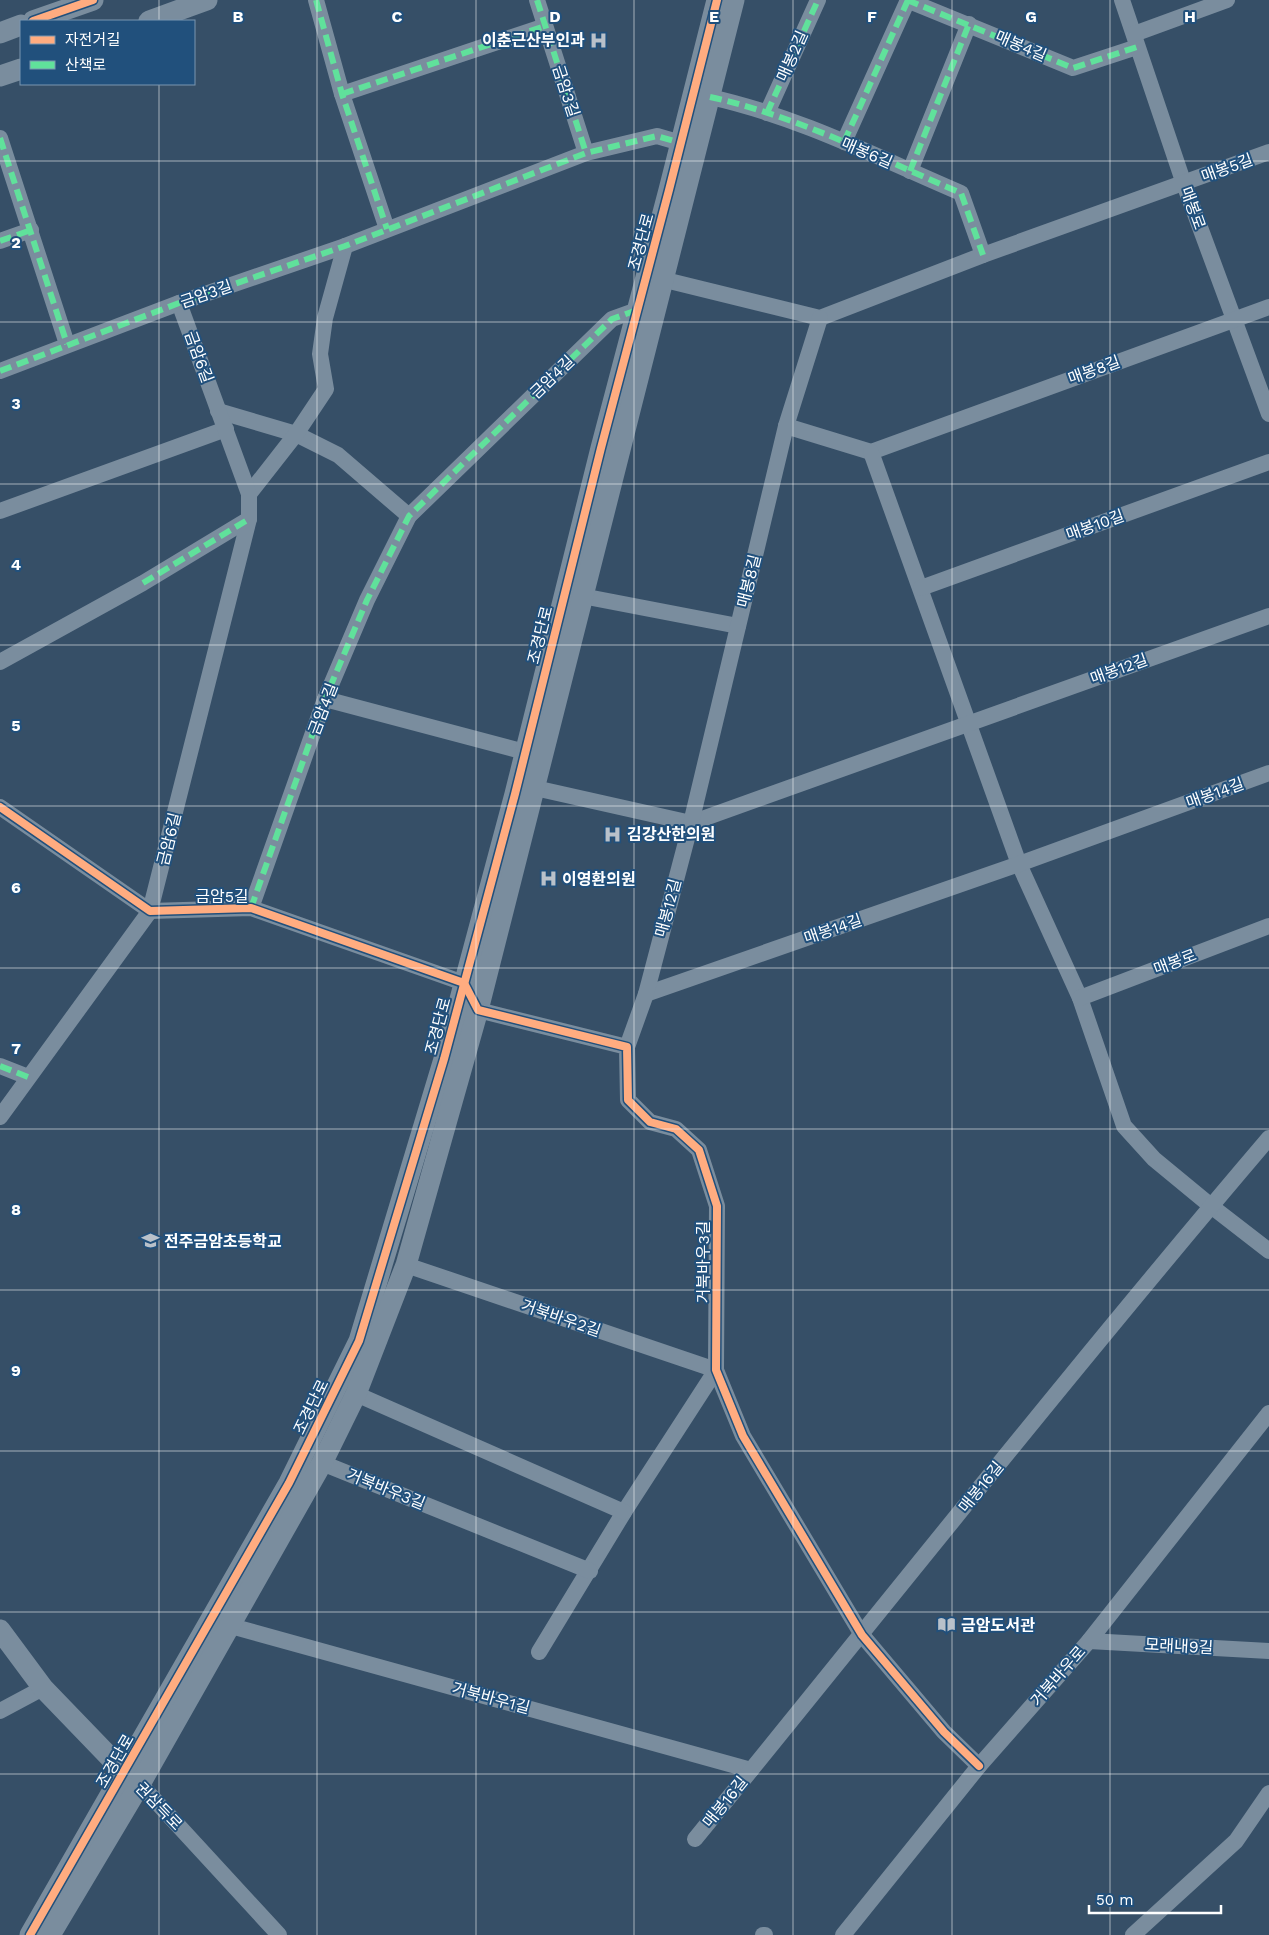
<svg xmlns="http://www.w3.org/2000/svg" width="1269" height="1935" font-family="'Work Sans','Noto Sans KR',sans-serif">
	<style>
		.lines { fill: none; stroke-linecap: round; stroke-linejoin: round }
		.minor { stroke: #7a8d9e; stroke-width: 16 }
		.tertiary { stroke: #7a8d9e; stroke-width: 21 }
		.quiet { stroke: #60e19b; stroke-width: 6; stroke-dasharray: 12 6; stroke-linecap: butt }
		.cycleway-casing { stroke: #21507c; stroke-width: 11 }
		.cycleway { stroke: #ffac80; stroke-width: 8 }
		.grid { fill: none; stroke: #fff; stroke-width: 1; stroke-opacity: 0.55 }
		.labels { text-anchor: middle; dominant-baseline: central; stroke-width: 4; stroke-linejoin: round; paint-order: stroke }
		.poi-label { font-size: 16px; font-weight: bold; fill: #fff; stroke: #21507c; text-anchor: start }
		.street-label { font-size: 16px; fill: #fff; stroke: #21507c }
		.grid-label { font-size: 16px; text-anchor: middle; font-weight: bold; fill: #fff; stroke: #21507c; stroke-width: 4; stroke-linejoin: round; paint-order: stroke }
	</style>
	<rect width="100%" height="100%" fill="#364f67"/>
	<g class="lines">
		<g class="minor">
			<path d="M316 0 342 94 387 229"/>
			<path d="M537 0 586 153"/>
			<path d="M907 0 1073 68 1137 47"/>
			<path d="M1122 0 1184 184 1269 414"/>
			<path d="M1134 34 1227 0"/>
			<path d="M342 94 545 26"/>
			<path d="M710 97C797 116 879 158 961 193L983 255"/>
			<path d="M767 113 818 0"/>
			<path d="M0 138 67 344"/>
			<path d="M844 142 908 0"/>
			<path d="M910 171 969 24"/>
			<path d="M0 241 31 230"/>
			<path d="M653 277 820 318 983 255 1269 152"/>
			<path d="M0 371 179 303 345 246 586 153 657 136 681 143"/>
			<path d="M218 411 296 434 338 455 409 516"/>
			<path d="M786 426 871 452 1269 307"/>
			<path d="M871 452 1019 864 1080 998 1124 1126 1154 1159 1211 1206 1269 1251"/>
			<path d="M249 494 296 434 326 389 320 354 325 318 345 246"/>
			<path d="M0 511 226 429"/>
			<path d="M921 588 1269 462"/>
			<path d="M582 596 738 626"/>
			<path d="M0 662 143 583 249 519"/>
			<path d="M325 699 525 752"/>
			<path d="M535 788 691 823 1269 616"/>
			<path d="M0 807 150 911 251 908 464 983 478 1010 627 1047 628 1100 650 1122 676 1129 699 1150 717 1206 716 1370 743 1436 862 1635 944 1732 979 1766"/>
			<path d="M251 908 325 699 367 600 409 516 612 319 637 310"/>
			<path d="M646 994 1019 864 1269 773"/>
			<path d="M1080 998 1269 926"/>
			<path d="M627 1047 646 994 691 823 786 426 820 318"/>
			<path d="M0 1066 28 1077"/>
			<path d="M0 1117 150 911 249 519V494L179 303"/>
			<path d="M406 1265 716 1370 624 1512 539 1652"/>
			<path d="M356 1394 624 1512"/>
			<path d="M322 1463 590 1571"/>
			<path d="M231 1626 751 1770"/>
			<path d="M1089 1641 1269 1651"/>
			<path d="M0 1711 43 1688"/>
			<path d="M140 1784 279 1935"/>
			<path d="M695 1839C886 1605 1073 1368 1269 1138"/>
			<path d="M763 1935H765"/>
			<path d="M843 1935 979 1766 1089 1641 1269 1413"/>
			<path d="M1133 1935 1236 1841 1269 1793"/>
		</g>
		<g class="tertiary">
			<path d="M33 21 93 0"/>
			<path d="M149 21 207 0"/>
			<path d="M0 33 21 25"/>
			<path d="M0 76 21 69"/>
			<path d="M0 1630 43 1688 125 1773 134 1780"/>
			<path d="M30 1935 289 1483 359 1341 444 1059 515 794 601 448 669 190 717 0"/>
			<path d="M50 1935 140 1784 322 1463 356 1394 406 1265 478 1010 734 0"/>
		</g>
		<g class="quiet">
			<path d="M316 0 342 94 387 229"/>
			<path d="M537 0 586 153"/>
			<path d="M907 0 1073 68 1137 47"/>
			<path d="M342 94 545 26"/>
			<path d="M710 97C797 116 879 158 961 193L983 255"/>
			<path d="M767 113 818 0"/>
			<path d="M0 138 67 344"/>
			<path d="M844 142 908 0"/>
			<path d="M910 171 969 24"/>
			<path d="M0 241 31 230"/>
			<path d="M0 371 179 303 345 246 586 153 657 136 681 143"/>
			<path d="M143 583 249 519"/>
			<path d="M251 908 325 699 367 600 409 516 612 319 637 310"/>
			<path d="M0 1066 28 1077"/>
		</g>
		<defs>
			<g id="cycleway">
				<path d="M33 21 93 0"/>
				<path d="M0 807 150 911 251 908 464 983 478 1010 627 1047 628 1100 650 1122 676 1129 699 1150 717 1206 716 1370 743 1436 862 1635 944 1732 979 1766"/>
				<path d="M30 1935 289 1483 359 1341 444 1059 515 794 601 448 669 190 717 0"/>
			</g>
		</defs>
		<use href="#cycleway" class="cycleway-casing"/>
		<use href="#cycleway" class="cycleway"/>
	</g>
	<path class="grid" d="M159 0V21M317 0V1935M476 0V1935M634 0V1935M793 0V1935M952 0V1935M1110 0V1935M159 84V1935M0 161H1269M0 322H1269M0 484H1269M0 645H1269M0 806H1269M0 968H1269M0 1129H1269M0 1290H1269M0 1451H1269M0 1612H1269M0 1774H1269"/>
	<defs>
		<symbol id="hospital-bare" viewBox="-9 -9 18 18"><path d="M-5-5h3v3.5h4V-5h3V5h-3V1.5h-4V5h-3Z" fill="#b9c1ca" stroke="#21507c" stroke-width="2.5" paint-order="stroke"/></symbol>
		<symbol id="school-bare" viewBox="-9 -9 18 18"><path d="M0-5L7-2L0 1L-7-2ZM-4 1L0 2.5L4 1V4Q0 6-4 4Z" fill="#b9c1ca" stroke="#21507c" stroke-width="2.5" paint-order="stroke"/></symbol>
		<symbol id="library-bare" viewBox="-9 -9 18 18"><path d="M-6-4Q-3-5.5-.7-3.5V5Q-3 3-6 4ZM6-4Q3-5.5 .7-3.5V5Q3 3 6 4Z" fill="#b9c1ca" stroke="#21507c" stroke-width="2.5" paint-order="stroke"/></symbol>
	</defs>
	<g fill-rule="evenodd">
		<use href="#hospital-bare" x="586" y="28" width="25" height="25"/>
		<use href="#hospital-bare" x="600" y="822" width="25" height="25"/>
		<use href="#hospital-bare" x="536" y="866" width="25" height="25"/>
		<use href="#school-bare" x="138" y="1228" width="25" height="25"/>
		<use href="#library-bare" x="934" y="1612" width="25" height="25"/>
	</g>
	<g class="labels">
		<g class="poi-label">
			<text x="585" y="40" text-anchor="end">이춘근산부인과</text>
			<text x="627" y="834">김강산한의원</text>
			<text x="562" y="879">이영환의원</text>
			<text x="164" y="1241">전주금암초등학교</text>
			<text x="961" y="1625">금암도서관</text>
		</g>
		<g class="street-label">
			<text transform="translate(1021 46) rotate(23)">매봉4길</text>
			<text transform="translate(792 56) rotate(-66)">매봉2길</text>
			<text transform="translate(566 91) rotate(72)">금암3길</text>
			<text transform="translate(867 153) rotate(23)">매봉6길</text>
			<text transform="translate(1227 168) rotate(-20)">매봉5길</text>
			<text transform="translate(1193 208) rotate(70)">매봉로</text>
			<text transform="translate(641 242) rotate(-75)">조경단로</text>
			<text transform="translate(206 294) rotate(-19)">금암3길</text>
			<text transform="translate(199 357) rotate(70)">금암6길</text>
			<text transform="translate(1094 370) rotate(-20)">매봉8길</text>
			<text transform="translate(552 377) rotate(-44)">금암4길</text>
			<text transform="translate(1095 525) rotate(-20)">매봉10길</text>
			<text transform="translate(749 581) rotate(-76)">매봉8길</text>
			<text transform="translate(540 635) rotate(-76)">조경단로</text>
			<text transform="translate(1119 669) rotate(-20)">매봉12길</text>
			<text transform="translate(323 709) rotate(-69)">금암4길</text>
			<text transform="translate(1215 793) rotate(-20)">매봉14길</text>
			<text transform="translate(169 839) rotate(-76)">금암6길</text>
			<text x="222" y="896">금암5길</text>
			<text transform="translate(668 908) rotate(-75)">매봉12길</text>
			<text transform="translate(833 929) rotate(-19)">매봉14길</text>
			<text transform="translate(1175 962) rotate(-21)">매봉로</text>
			<text transform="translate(438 1026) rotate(-75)">조경단로</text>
			<text transform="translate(703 1262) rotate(-90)">거북바우3길</text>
			<text transform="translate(561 1318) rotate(19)">거북바우2길</text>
			<text transform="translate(311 1407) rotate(-64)">조경단로</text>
			<text transform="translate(981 1487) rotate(-51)">매봉16길</text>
			<text transform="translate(386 1489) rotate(22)">거북바우3길</text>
			<text transform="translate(1179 1646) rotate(3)">모래내9길</text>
			<text transform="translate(1058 1676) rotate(-49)">거북바우로</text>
			<text transform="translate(491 1698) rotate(15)">거북바우1길</text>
			<text transform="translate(115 1761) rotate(-60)">조경단로</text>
			<text transform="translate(725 1802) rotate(-51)">매봉16길</text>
			<text transform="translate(159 1806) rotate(46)">권삼득로</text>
		</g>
	</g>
	<g class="grid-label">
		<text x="238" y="22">B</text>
		<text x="397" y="22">C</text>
		<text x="555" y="22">D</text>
		<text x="714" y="22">E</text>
		<text x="872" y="22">F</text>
		<text x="1031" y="22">G</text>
		<text x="1190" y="22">H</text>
		<text x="16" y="248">2</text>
		<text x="16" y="409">3</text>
		<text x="16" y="570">4</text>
		<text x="16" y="731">5</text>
		<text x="16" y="893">6</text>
		<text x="16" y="1054">7</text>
		<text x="16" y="1215">8</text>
		<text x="16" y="1376">9</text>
	</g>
	<rect x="20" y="20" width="175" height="65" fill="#21507c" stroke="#7a96b0"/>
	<rect x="30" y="36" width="25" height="8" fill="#ffac80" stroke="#7a96b0"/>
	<text x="65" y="45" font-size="15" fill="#ffffff">자전거길</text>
	<rect x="30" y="61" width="25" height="8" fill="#60e19b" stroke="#7a96b0"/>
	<text x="65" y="70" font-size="15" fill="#ffffff">산책로</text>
	<path d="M1089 1905v8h132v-8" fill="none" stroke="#ffffff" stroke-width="2.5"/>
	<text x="1096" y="1905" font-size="15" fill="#ffffff" stroke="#21507c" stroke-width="4" paint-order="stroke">50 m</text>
</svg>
